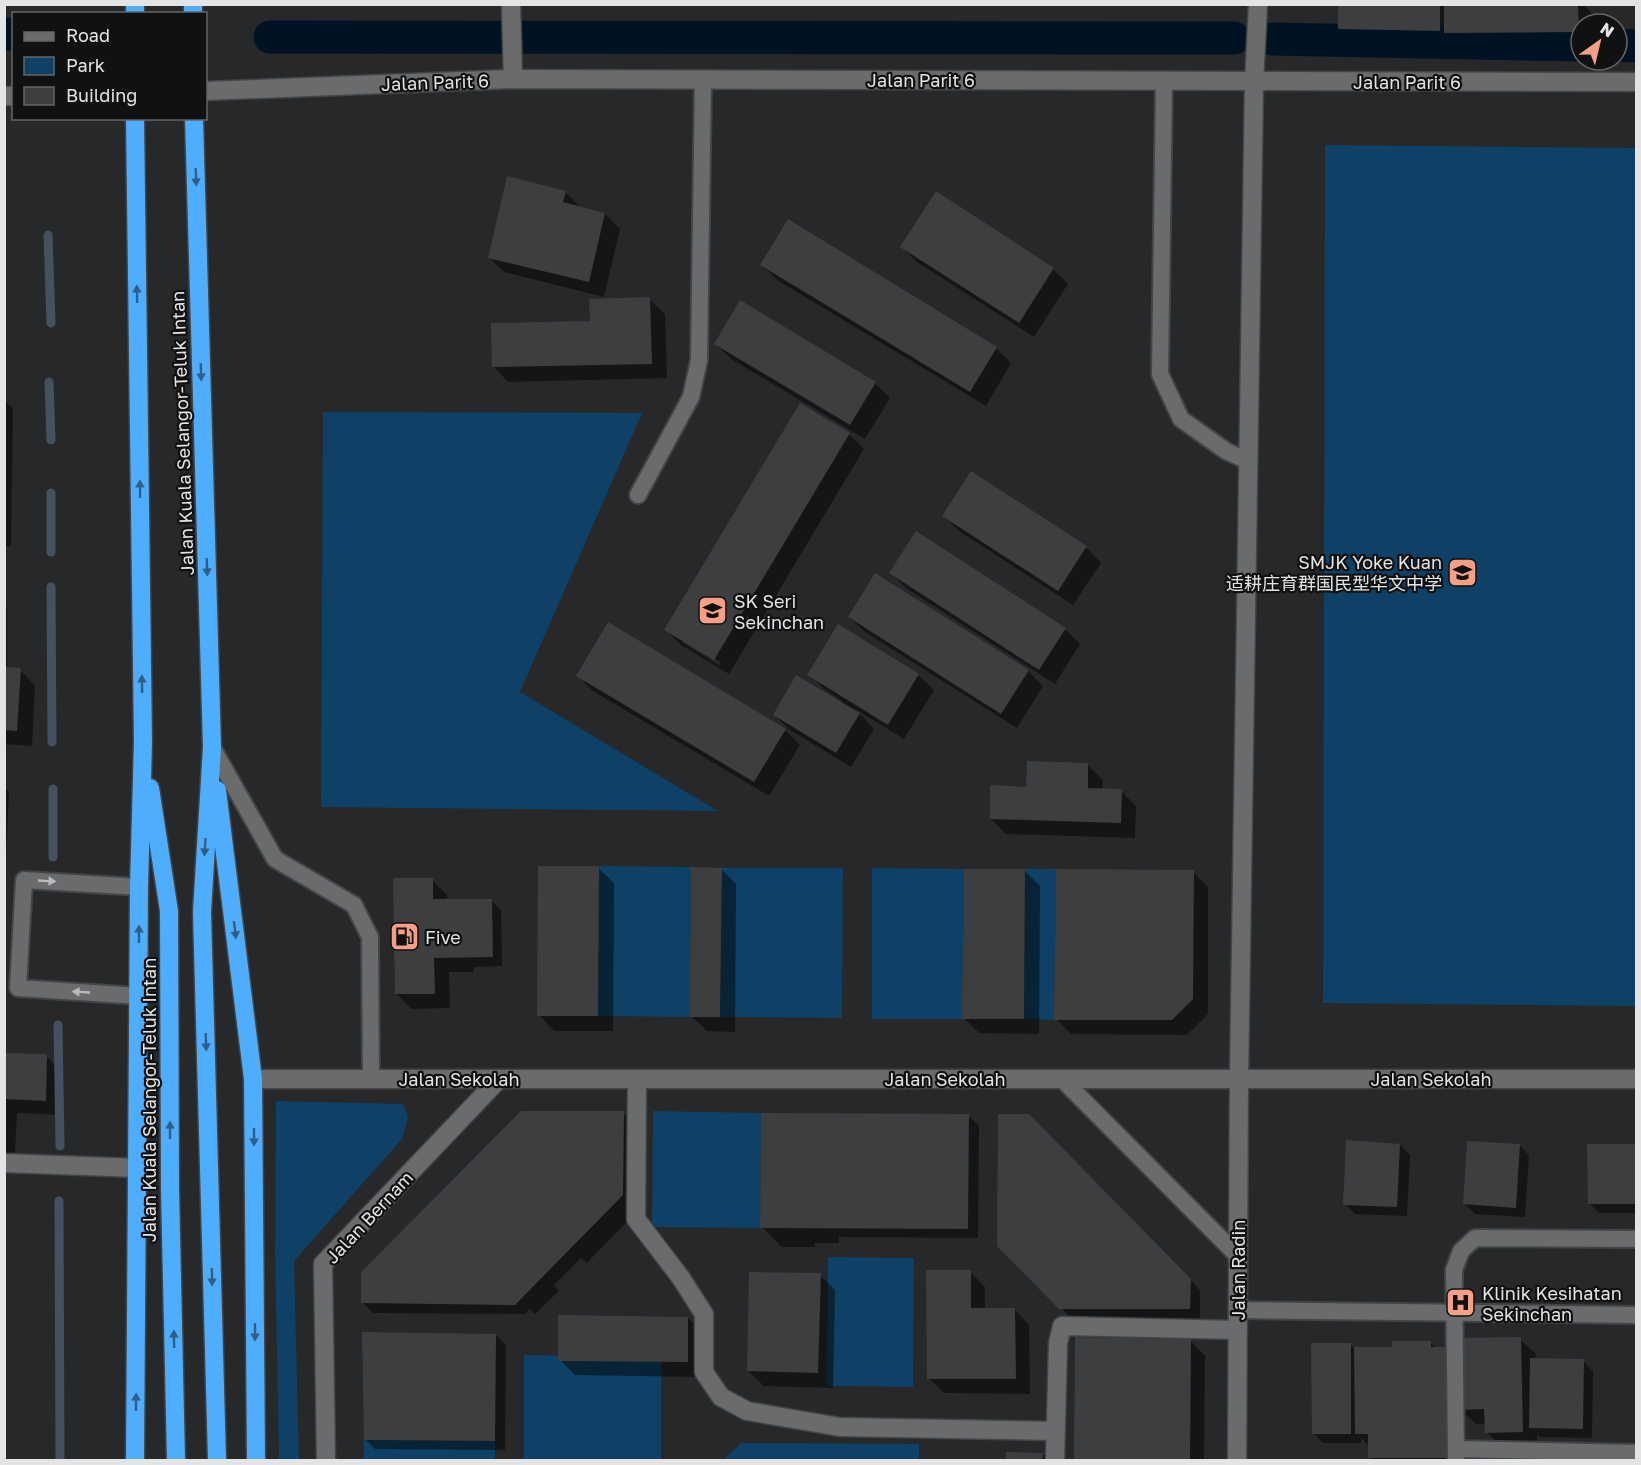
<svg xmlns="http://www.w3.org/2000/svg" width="1641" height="1465" font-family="'Golos Text','Noto Sans SC',sans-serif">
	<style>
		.green { fill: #0f4065 }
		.shadow { fill: #0007; fill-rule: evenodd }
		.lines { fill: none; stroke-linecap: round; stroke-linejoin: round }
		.stream { stroke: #45515e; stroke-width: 9 }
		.canal { stroke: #011223; stroke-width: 33 }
		.building { fill: #3c3e40 }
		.lane-casing { stroke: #424446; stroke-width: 20 }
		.street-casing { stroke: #424446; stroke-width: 21 }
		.highway-casing { stroke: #424446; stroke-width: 21 }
		.lane { stroke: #696b6d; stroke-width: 16 }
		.street { stroke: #696b6d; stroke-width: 18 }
		.highway { stroke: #4eadfd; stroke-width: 18 }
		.oneway { fill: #2f5f88 }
		.oneway2 { fill: #b8babc }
		.labels { text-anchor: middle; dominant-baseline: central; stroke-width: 4.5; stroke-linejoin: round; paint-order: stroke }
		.street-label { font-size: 18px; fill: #e3e4e6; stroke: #101112 }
		.poi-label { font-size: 18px; fill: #e3e4e6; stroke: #101112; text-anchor: start }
	</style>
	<rect width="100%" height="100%" fill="#26282a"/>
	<g class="green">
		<path d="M1325 145 1636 148V1006L1323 1003Z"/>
		<path d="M323 412 642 413 520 692 718 811 321 807Z"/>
		<path d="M599 866 691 867 690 1017 598 1016Z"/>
		<path d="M722 868H843L842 1018 720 1017Z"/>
		<path d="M872 868 964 869 962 1019H872Z"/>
		<path d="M1025 869H1056L1054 1020 1024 1019Z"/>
		<path d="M276 1101 403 1104 408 1117 402 1139 294 1261 299 1460H279L275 1254Z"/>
		<path d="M653 1111 761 1113 760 1228 652 1227Z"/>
		<path d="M828 1257 914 1258 913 1387 827 1386Z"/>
		<path d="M524 1355 661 1357V1460H524Z"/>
		<path d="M364 1440 495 1441V1460H364Z"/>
		<path d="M741 1443 919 1444V1460H723Z"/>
	</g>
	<g class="shadow">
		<path d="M1340 4H1441L1445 8V4H1583L1593 15V24H1581V47H1461L1449 36V40L1350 38 1340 28Z"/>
		<path d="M565 192 581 208 605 214 620 229 604 297 504 272 489 257Z"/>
		<path d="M789 221 996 348 1011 363 986 406 777 280 762 265Z"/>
		<path d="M902 247 1053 269 1068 284 1034 337 917 262Z"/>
		<path d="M649 299 665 314 667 378 508 382 493 366Z"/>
		<path d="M716 344 875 383 890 398 865 439 731 359Z"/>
		<path d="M4 400 13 408 11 546H4Z"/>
		<path d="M849 434 864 449 729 674 681 645 666 630ZM682 639 721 662 719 665 682 642Z"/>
		<path d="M944 516 1086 547 1101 563 1073 605 959 531Z"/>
		<path d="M891 573 1065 629 1080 644 1055 684 906 588Z"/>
		<path d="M4 605 7 607V669L20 670 35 685 32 746 4 744Z"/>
		<path d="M849 617 1028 671 1043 686 1017 728 865 632Z"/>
		<path d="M838 626 918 675 934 690 904 739 855 709 874 729 851 767 790 730 774 715 840 703 842 701 824 689 809 674Z"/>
		<path d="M578 676 785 730 800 745 769 796 593 691Z"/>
		<path d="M1088 765 1103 780 1102 790 1121 791 1136 806 1135 838 1006 834 991 819 1028 788Z"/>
		<path d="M4 787 9 792 5 877H4Z"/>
		<path d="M598 868 614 883 613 1031H554L539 1015Z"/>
		<path d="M721 869 736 884 735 1032 707 1031 691 1016Z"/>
		<path d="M1024 870 1040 886 1039 1034 979 1033 964 1018Z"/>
		<path d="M1193 872 1208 887V1014L1187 1035 1071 1034 1056 1019Z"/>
		<path d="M432 880 447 895 448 901 491 900 501 910 502 966 474 967V972H449L450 1008 411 1009 396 993Z"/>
		<path d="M4 1054 46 1056 61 1071 60 1115 17 1113 15 1153H4Z"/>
		<path d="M623 1113 638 1128V1210L587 1263 581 1258 554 1285 559 1291 535 1314 529 1309 526 1314 373 1313 363 1303Z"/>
		<path d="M969 1116 979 1126 978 1238 839 1237V1243H815V1247H782L762 1227Z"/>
		<path d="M1400 1145 1410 1155 1407 1216 1355 1214 1345 1204Z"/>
		<path d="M1519 1145 1529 1155 1525 1217 1475 1214 1465 1204Z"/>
		<path d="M1635 1145 1636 1213H1599L1589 1203Z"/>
		<path d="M1100 1188 1200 1290V1319L1071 1318 999 1245Z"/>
		<path d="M970 1272 985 1287V1310L1014 1309 1029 1325 1030 1394 944 1393 929 1378Z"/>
		<path d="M820 1275 835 1290 833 1388 764 1386 748 1371Z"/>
		<path d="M688 1318 703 1333 702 1377 575 1375 560 1360Z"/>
		<path d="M496 1335 506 1345 505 1450 375 1449 365 1439Z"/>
		<path d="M1077 1339 1190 1340 1205 1356 1204 1460H1076Z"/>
		<path d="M1520 1339 1536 1354V1360L1583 1361 1593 1371 1592 1438 1540 1437 1537 1434 1538 1447H1502L1486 1432V1424H1476L1466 1415V1460H1373L1370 1458V1447L1361 1438V1443H1323L1313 1433 1350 1345 1354 1348 1394 1349 1430 1343 1436 1348Z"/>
		<path d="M1008 1454H1042L1048 1460H1008Z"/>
	</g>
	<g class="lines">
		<g class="stream">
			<path d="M48 235 51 323"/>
			<path d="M49 382 51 440"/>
			<path d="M51 493V552"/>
			<path d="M51 587 52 742"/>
			<path d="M53 789V857"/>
			<path d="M58 1025 60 1146"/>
			<path d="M59 1201 60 1460"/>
		</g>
		<g class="canal">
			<path d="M4 34H14"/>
			<path d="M270 37 1234 38"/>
			<path d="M1272 39 1581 45"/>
			<path d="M1617 45 1636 46"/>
		</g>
	</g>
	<g class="building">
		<path d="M1338 4H1440V31L1338 29Z"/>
		<path d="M1444 4H1578L1579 32 1444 33Z"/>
		<path d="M507 176 566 191 563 202 605 213 589 282 488 258Z"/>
		<path d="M936 191 1054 268 1019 323 900 247Z"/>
		<path d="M788 219 997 347 970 392 760 265Z"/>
		<path d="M650 297 652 364 492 367 491 323 590 321 589 299Z"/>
		<path d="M740 300 876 382 850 425 714 344Z"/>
		<path d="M800 403 850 433 714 660 664 630Z"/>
		<path d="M971 471 1087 546 1058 591 942 516Z"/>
		<path d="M916 531 1066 628 1039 670 889 573Z"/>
		<path d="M875 573 1029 670 1001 714 848 617Z"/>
		<path d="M608 622 786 729 754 782 576 676Z"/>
		<path d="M838 624 919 674 888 725 807 675Z"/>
		<path d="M4 667 21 668 17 731 4 730Z"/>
		<path d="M796 675 860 713 836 753 773 715Z"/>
		<path d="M1027 761 1088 763V788L1122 789 1121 823 990 819V785L1026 787Z"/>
		<path d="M538 866H599L598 1016H537Z"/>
		<path d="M691 867 722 868 720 1017H690Z"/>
		<path d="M964 869H1025L1024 1019H962Z"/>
		<path d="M1056 869 1194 870 1193 999 1172 1020H1054Z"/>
		<path d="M393 878H433V899H492L493 957 434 958 435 994H395Z"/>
		<path d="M4 1053 47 1054 46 1101 4 1099Z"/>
		<path d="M521 1111H624L623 1195 515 1305 361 1303V1272Z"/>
		<path d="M761 1113 969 1114 968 1229 760 1228Z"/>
		<path d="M998 1114H1029L1085 1171 1191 1279 1190 1309H1059L1053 1303 997 1246Z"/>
		<path d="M1346 1140 1400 1144 1397 1207 1343 1205Z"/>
		<path d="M1467 1141 1520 1144 1516 1208 1463 1204Z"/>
		<path d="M1587 1144H1636V1204H1588Z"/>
		<path d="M926 1270H971V1308H1015L1016 1379H927Z"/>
		<path d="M749 1272 821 1273 818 1373 747 1371Z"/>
		<path d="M558 1315 688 1317V1362L558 1361Z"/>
		<path d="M362 1332 496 1334 495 1441 364 1440Z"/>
		<path d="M1075 1337 1191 1339 1190 1460H1074Z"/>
		<path d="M1521 1337 1523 1432 1485 1433 1484 1409 1459 1410 1458 1338Z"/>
		<path d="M1392 1341H1431V1347H1451L1452 1458H1368V1434H1355L1354 1347H1392Z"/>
		<path d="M1311 1343H1351V1434H1312Z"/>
		<path d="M1530 1358 1584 1359 1583 1429 1529 1428Z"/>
		<path d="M1006 1452 1043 1453 1042 1460H1006Z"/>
	</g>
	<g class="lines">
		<defs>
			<g id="lane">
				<path d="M1164 81 1160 374 1181 419 1226 451 1248 461"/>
				<path d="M638 495 691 397 699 360 703 79"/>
				<path d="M212 747 275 859 354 905 370 937 371 1079"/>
				<path d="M139 996 18 988 24 880 139 887"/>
				<path d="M1062 1079 1238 1256"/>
				<path d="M1238 1310 1636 1315"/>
				<path d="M1456 1449 1636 1453"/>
				<path d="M1456 1460 1454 1270 1461 1251 1475 1238 1636 1239"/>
			</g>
			<g id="street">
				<path d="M511 4 513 79"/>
				<path d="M206 91 513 79 1636 82"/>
				<path d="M4 96H14"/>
				<path d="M253 1079H1636"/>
				<path d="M637 1079 636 1219 681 1278 704 1314V1372L721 1397 747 1411 840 1427 1055 1431"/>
				<path d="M4 1163 138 1168"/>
				<path d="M326 1460 323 1264 499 1079"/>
				<path d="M1055 1460 1058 1343 1062 1326 1238 1330"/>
				<path d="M1237 1460 1239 1079 1254 83 1258 4"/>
			</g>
			<g id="highway">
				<path d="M135 4V14"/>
				<path d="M193 4V14"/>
				<path d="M194 118 212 747 202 912 217 1460"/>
				<path d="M150 788 169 911 170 1189 176 1460"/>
				<path d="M217 790 253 1079 256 1460"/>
				<path d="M135 1460 139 887 143 742 135 118"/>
			</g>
		</defs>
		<use href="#lane" class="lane-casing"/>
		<use href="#street" class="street-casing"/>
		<use href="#highway" class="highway-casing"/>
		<use href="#lane" class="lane"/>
		<use href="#street" class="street"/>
		<use href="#highway" class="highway"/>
	</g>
	<defs><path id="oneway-solid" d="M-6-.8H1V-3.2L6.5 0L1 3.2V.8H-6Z" transform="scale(1.5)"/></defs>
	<g class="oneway">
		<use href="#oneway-solid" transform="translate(196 177) rotate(88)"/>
		<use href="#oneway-solid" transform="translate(137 294) rotate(-91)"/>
		<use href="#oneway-solid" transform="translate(201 372) rotate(88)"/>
		<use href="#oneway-solid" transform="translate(140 489) rotate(-91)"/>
		<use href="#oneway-solid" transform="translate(207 567) rotate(88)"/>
		<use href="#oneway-solid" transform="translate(142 684) rotate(-91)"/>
		<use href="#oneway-solid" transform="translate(205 847) rotate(94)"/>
		<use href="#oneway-solid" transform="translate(235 930) rotate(83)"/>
		<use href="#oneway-solid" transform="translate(139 934) rotate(-90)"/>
		<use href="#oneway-solid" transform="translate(206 1042) rotate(88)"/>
		<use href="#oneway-solid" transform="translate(170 1130) rotate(-90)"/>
		<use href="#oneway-solid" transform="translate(254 1137) rotate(90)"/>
		<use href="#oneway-solid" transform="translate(212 1277) rotate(89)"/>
		<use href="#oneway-solid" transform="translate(255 1332) rotate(90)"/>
		<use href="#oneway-solid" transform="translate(174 1339) rotate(-91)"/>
		<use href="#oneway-solid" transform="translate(136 1402) rotate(-89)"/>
	</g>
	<g class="oneway2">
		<use href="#oneway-solid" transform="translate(47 881) rotate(3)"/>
		<use href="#oneway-solid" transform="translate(81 992) rotate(-177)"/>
	</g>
	<defs>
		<symbol id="school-square" viewBox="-11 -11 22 22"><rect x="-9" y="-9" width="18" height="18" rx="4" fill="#f49f86" stroke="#101112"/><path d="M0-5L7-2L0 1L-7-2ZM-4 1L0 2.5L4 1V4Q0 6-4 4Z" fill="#111"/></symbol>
		<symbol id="fuel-square" viewBox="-11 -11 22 22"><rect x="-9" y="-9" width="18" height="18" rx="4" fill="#f49f86" stroke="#101112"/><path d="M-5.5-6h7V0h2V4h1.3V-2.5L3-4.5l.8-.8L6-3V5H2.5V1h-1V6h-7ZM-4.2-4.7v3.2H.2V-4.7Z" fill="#111"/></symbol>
		<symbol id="hospital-square" viewBox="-11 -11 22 22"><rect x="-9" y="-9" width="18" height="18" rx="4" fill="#f49f86" stroke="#101112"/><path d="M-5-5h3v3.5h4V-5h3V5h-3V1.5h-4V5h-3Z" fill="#111"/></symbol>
	</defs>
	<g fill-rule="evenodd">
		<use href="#school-square" x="1446" y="556" width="33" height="33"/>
		<use href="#school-square" x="696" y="594" width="33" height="33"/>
		<use href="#fuel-square" x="388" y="920" width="33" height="33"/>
		<use href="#hospital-square" x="1444" y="1286" width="33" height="33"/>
	</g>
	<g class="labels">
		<g class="street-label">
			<text x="921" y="80">Jalan Parit 6</text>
			<text transform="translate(435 82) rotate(-2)">Jalan Parit 6</text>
			<text x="1407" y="82">Jalan Parit 6</text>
			<text transform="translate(182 433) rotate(-92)">Jalan Kuala Selangor-Teluk Intan</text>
			<text x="459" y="1079">Jalan Sekolah</text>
			<text x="945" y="1079">Jalan Sekolah</text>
			<text x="1431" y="1079">Jalan Sekolah</text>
			<text transform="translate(149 1100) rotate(-90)">Jalan Kuala Selangor-Teluk Intan</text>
			<text transform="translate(369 1217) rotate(-47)">Jalan Bernam</text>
			<text transform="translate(1238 1270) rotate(-90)">Jalan Radin</text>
		</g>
		<g class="poi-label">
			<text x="1442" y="562" text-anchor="end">SMJK Yoke Kuan<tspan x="1442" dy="21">适耕庄育群国民型华文中学</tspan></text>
			<text x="734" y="601">SK Seri<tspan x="734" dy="21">Sekinchan</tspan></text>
			<text x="425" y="937">Five</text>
			<text x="1482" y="1293">Klinik Kesihatan<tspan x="1482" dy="21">Sekinchan</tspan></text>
		</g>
	</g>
	<rect width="1641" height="1465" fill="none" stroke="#e3e4e6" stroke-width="12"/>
	<rect x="12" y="12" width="195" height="108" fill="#101112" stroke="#646567" stroke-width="1.5"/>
	<rect x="24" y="32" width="30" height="9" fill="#696b6d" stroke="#646567" stroke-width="1.5"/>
	<text x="66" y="42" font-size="18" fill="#e3e4e6">Road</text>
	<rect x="24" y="57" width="30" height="18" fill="#0f4065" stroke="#646567" stroke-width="1.5"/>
	<text x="66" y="72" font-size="18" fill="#e3e4e6">Park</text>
	<rect x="24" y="87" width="30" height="18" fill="#3c3e40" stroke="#646567" stroke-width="1.5"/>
	<text x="66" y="102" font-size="18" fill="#e3e4e6">Building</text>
	<g transform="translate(1599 42) rotate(34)"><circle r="28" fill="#101112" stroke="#646567" stroke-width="1.5"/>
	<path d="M0-4.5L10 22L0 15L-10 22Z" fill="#f49f86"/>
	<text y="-9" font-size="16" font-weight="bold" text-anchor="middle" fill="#e3e4e6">N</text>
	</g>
</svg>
